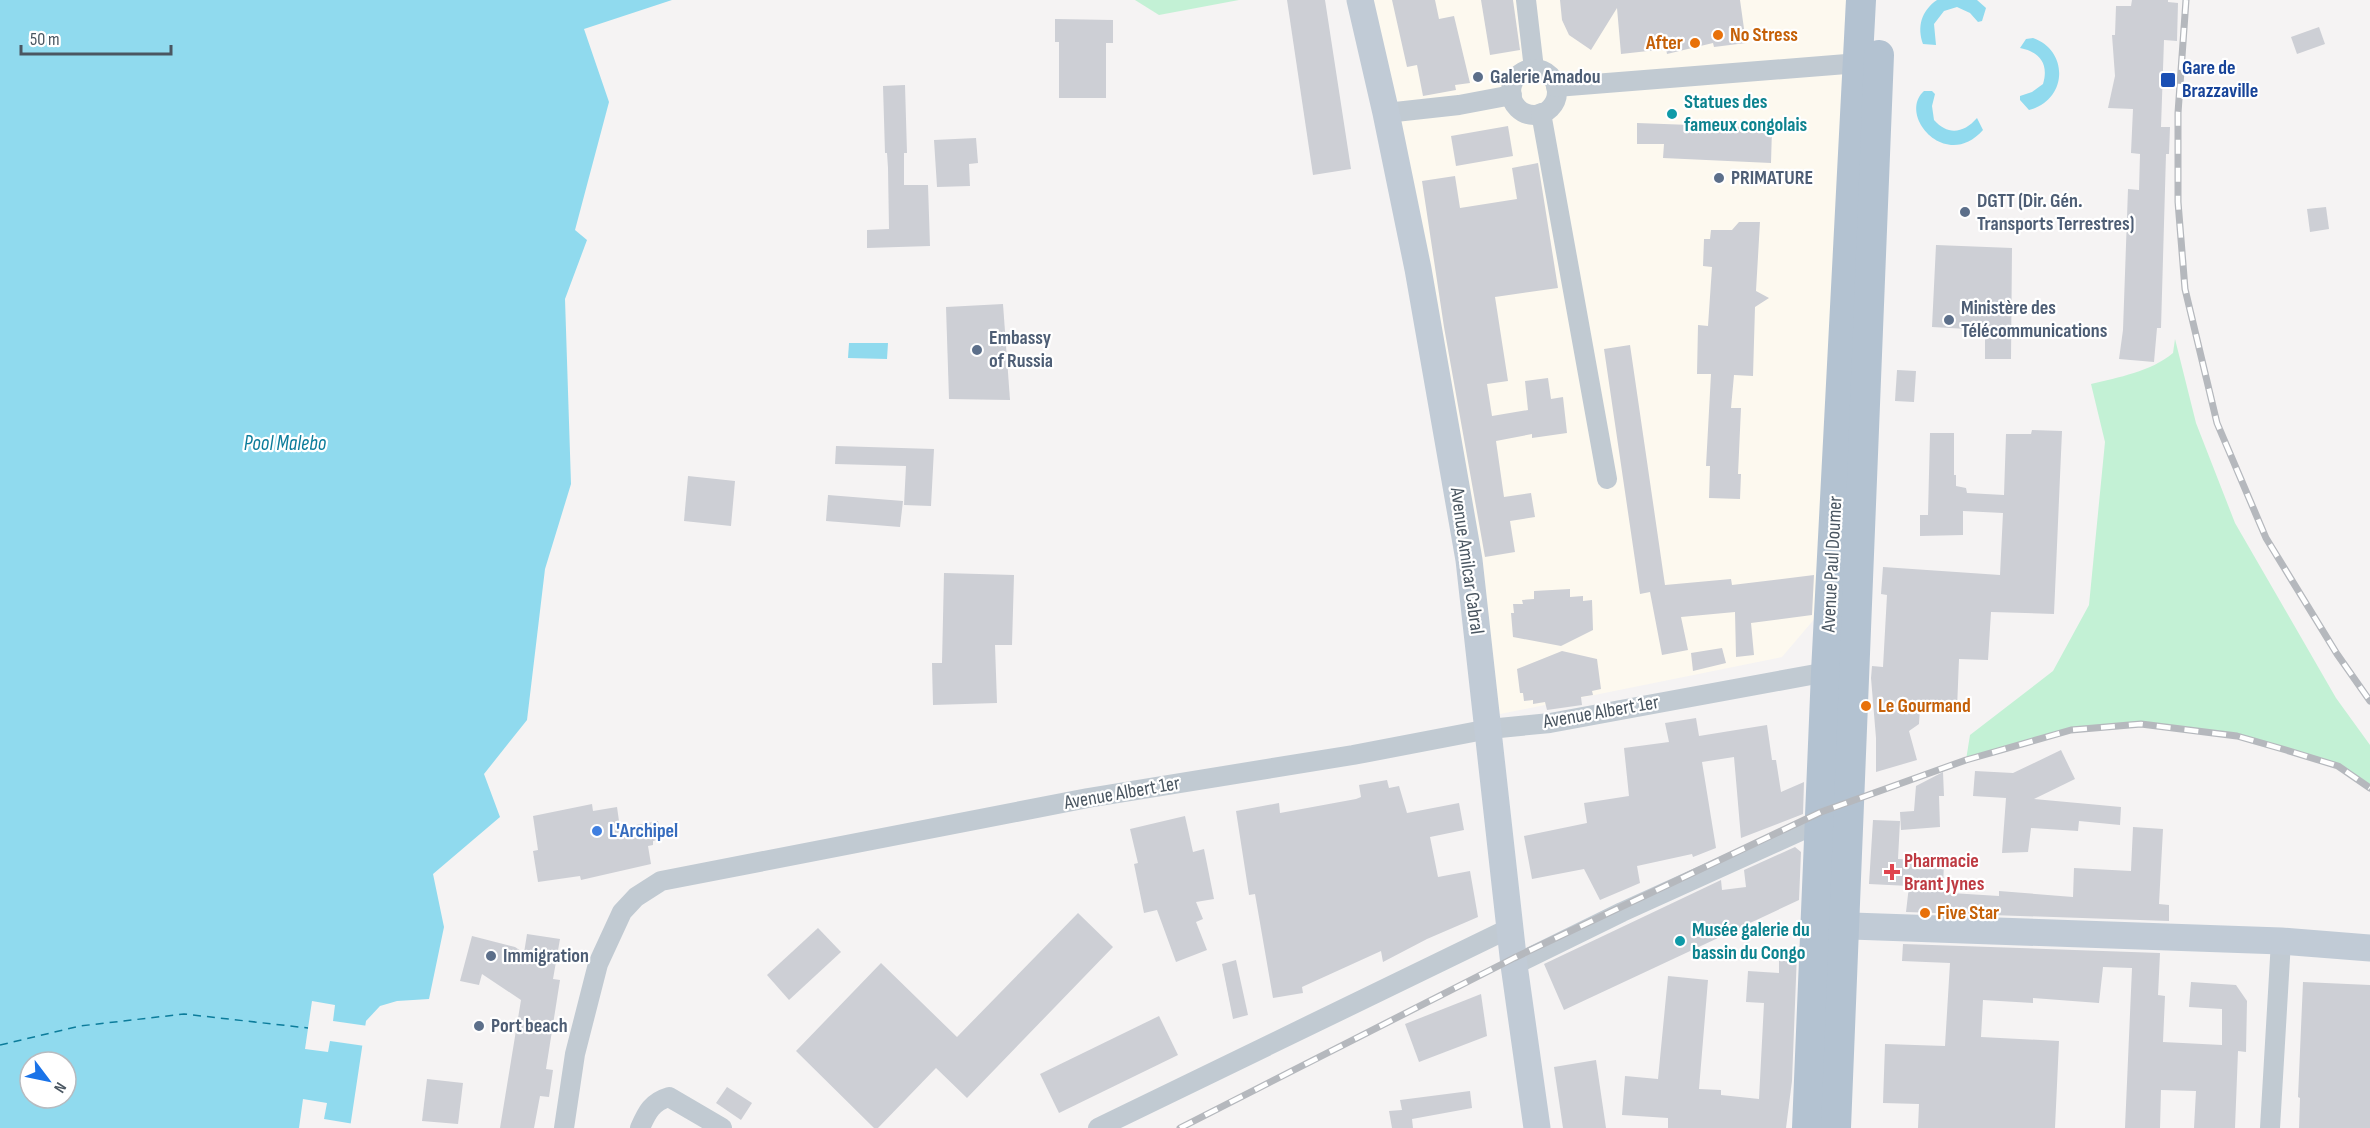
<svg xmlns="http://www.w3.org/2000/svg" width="2370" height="1128" font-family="'Sofia Sans Condensed',sans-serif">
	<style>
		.commercial { fill: #fdf9ef }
		.green { fill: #c3f1d5 }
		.water { fill: #90daee; fill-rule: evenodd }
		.pier { fill: #f5f3f3 }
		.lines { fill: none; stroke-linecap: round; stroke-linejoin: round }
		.ferry { stroke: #0c7c9b; stroke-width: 1.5; stroke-dasharray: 8 6; stroke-linecap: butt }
		.building { fill: #cdcfd5 }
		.street { stroke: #c1cad2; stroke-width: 20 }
		.secondary { stroke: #c1cbd6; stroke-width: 27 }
		.primary { stroke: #b3c2d1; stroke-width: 30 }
		.rail-casing { stroke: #b5b8bd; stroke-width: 7 }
		.rail { stroke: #fff; stroke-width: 4.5; stroke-dasharray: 14; stroke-linecap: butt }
		.food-dot { fill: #e8710a; stroke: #fff; stroke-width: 2 }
		.service-dot { fill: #5c6f8a; stroke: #fff; stroke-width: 2 }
		.transit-dot { fill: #1a4fb4; stroke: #fff; stroke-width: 2 }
		.culture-dot { fill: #0f9aa8; stroke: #fff; stroke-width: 2 }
		.shop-dot { fill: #3f7fe0; stroke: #fff; stroke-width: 2 }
		.health-dot { fill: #e0444e; stroke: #fff; stroke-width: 2 }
		.labels { text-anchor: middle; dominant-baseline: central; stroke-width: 4.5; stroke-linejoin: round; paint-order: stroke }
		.food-label { font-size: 20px; font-weight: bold; fill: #c56008; stroke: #fff; text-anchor: start }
		.transit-label { font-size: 20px; font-weight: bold; fill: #164399; stroke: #fff; text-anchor: start }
		.service-label { font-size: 20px; font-weight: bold; fill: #4e5e75; stroke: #fff; text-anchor: start }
		.culture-label { font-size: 20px; font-weight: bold; fill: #0d838f; stroke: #fff; text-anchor: start }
		.street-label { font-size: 20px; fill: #4a5661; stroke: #fff }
		.shop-label { font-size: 20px; font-weight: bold; fill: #366cbe; stroke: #fff; text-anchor: start }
		.health-label { font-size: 20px; font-weight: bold; fill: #be3a42; stroke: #fff; text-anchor: start }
		.water-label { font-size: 21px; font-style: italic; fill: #0c7c9b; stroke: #fff }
	</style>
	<rect width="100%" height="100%" fill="#f5f3f3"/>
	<path class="commercial" d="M1371 0H1846L1816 617 1782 657 1500 714Z"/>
	<g class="green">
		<path d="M1135 0H1239L1159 15Z"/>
		<path d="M2175 339 2196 423 2235 523 2336 698 2370 745V788L2338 766 2237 736 2141 724 2071 730 1966 760 1970 735 2053 671 2089 605 2105 442 2091 384C2119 377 2150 372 2173 353Z"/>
	</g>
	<g class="water">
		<path d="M0 0H672L584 29 609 102 575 230 587 240 565 299 571 484 545 569 527 720 484 774 500 817 433 874 444 927 429 999 397 1001 380 1006 366 1021 350 1128H0ZM30 1062H66V1098H30Z"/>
		<path d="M1937 0H1977L1986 8 1982 21 1978 22 1970 13 1957 7 1944 11 1934 24 1936 45 1923 44C1917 27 1921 11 1937 0Z"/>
		<path d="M2033 38C2070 51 2067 101 2029 110L2020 100V96L2032 92 2043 84C2049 64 2040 52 2020 48L2026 39Z"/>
		<path d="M1924 91H1932L1935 94 1932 106 1934 120C1948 136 1964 133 1977 118L1983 130C1946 172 1897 115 1924 91Z"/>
		<path d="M849 343H888L887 359 848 358Z"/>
	</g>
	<g class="pier">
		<path d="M312 1001 335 1005 333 1021 368 1026 365 1046 330 1041 328 1052 305 1049Z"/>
		<path d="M303 1099 327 1103 324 1119 354 1124 353 1128H299Z"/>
	</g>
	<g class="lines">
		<path class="ferry" d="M0 1045 80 1026 184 1014 308 1028"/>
	</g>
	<g class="building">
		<path d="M1287 0H1325L1351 169 1313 175Z"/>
		<path d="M1392 0H1435L1439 19 1454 16 1470 83 1455 85 1456 90 1423 96 1417 65 1407 67Z"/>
		<path d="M1481 0H1513L1520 50 1490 55Z"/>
		<path d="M1560 0H1740L1746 43 1714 47 1713 43 1667 54 1666 49 1621 54 1617 8 1591 50 1569 35 1562 20Z"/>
		<path d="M2132 0H2168V2L2178 3 2177 41 2164 40 2161 127H2170L2169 154H2166L2161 328H2157L2154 362 2119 359 2123 330 2128 189 2139 190 2140 154 2131 153 2133 109 2108 108 2115 76 2112 35H2115L2116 6H2131Z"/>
		<path d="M1055 19 1113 20V43H1106V98H1059V42H1055Z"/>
		<path d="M2319 27 2325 44 2297 54 2291 37Z"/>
		<path d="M905 85 907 153H904V185H928L930 246 867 248V230L889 229 888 168 887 153H885L883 86Z"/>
		<path d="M1637 123 1772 128 1771 163 1663 158 1664 144H1637Z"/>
		<path d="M1508 126 1513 156 1456 166 1451 136Z"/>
		<path d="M976 138 978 163 969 164 970 186 937 187 934 140Z"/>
		<path d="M1538 163 1558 288 1495 297 1508 381 1487 384 1492 416 1528 410 1525 381 1548 378 1551 399 1563 397 1567 433 1532 438V434L1496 441 1504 497 1531 493 1535 517 1510 521 1515 552 1485 557 1444 327 1422 181 1455 176 1460 208 1517 199 1512 168Z"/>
		<path d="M2326 207 2329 229 2310 232 2307 209Z"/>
		<path d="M1739 222H1760L1756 291 1769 298 1755 307 1753 376 1734 375 1731 408H1741L1738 474H1741L1740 499 1709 498 1710 466H1706L1711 374H1697L1698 325 1708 326 1712 267 1703 266 1704 239H1710L1711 230H1732Z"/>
		<path d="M1936 245 2012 248 2011 359H1985V330L1932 327Z"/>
		<path d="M1003 304 1010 400 949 399 946 307Z"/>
		<path d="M1630 345 1665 585 1731 579 1732 585 1814 575 1812 615 1751 623 1754 655 1736 657 1735 612 1681 617 1688 650 1662 655 1650 592 1640 594 1604 349Z"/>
		<path d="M1897 370 1916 371 1914 402 1895 401Z"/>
		<path d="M2032 430 2062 431 2054 614 1991 612 1988 660 1959 659 1957 709 1920 708 1919 724 1909 731 1917 760 1876 772V738L1871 678 1872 666 1883 667 1887 595 1881 594 1883 567 2000 575 2003 513 1963 511V535L1920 536V515H1928L1930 433H1954V475H1956V486L1966 488 1967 493 2004 495 2006 434H2031Z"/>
		<path d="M836 446 934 449 931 506 904 505 906 466 835 464Z"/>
		<path d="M688 476 735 481 731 526 684 521Z"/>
		<path d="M828 495 903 501 900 527 826 521Z"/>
		<path d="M944 573 1014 575 1012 645H995L997 703 933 705 932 663H942Z"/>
		<path d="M1570 589V597L1583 596V601L1592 600 1593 630 1561 646 1513 637 1511 613H1514L1513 604H1523L1522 600 1534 599V591Z"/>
		<path d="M1722 648 1726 663 1693 671 1691 653Z"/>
		<path d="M1562 651 1597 659 1601 689 1592 691 1593 695 1581 697 1582 705 1547 710 1545 702 1533 704V700L1524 701 1523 693H1520L1517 669Z"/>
		<path d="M1696 718 1699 736 1767 725 1772 760H1776L1781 792 1804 782 1803 814 1741 838 1734 757 1702 762 1716 848 1693 857 1692 854 1637 866 1640 883 1600 900 1584 869 1532 879 1524 836 1587 823 1584 803 1629 796 1624 748 1669 742 1665 723Z"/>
		<path d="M2061 750 2075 779 2034 799 2121 807 2120 825 2079 821 2078 831 2031 828 2028 852 2002 853 2006 798 1973 796 1975 771 2013 773Z"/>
		<path d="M1943 772 1944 796H1939L1940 827 1901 830 1900 812 1914 811 1916 786Z"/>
		<path d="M1387 780 1389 788 1399 786 1407 813 1459 803 1464 830 1430 837 1438 877 1470 871 1478 917 1427 939 1383 962 1381 951 1302 987 1303 993 1273 998 1255 894 1249 895 1236 811 1279 803 1280 813 1356 799 1361 797 1359 785Z"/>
		<path d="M592 804 593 811 617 807 620 828 658 821 661 839 653 841V845L648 846 651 864 581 880 580 876 538 882 533 851 538 850 533 816Z"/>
		<path d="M1185 816 1193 852 1204 849 1214 899 1196 902 1203 919 1196 922 1207 950 1176 962 1157 910 1144 913 1134 864 1138 863 1130 829Z"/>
		<path d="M1873 820 1900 821 1898 859 1944 861 1943 890H1951V893L1999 896V891L2073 897 2074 868 2131 871 2133 827 2163 829 2159 904 2169 905V921L1906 912 1909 886 1869 884Z"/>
		<path d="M1795 847 1801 852 1799 900 1564 1010 1544 964 1721 880 1722 890 1746 887 1744 870Z"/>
		<path d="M1078 913 1113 947 967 1098 936 1068 878 1128H874L796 1051 881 963 957 1037Z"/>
		<path d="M818 928 841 952 789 1000 767 975Z"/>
		<path d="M527 934 560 939 553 979 560 980 546 1069 553 1070 549 1097 540 1096 534 1128H500L521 1000 482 974 479 985 460 981 472 936 515 947 524 953Z"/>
		<path d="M1903 944 2160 953 2158 995 2165 996 2163 1042 2222 1045V1009L2189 1007 2191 982 2236 985 2247 1001 2246 1052 2238 1051 2235 1128H2194L2196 1091 2161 1090 2160 1128H2125L2132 968 2103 967 2099 1003 2033 998V1003L1983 1000 1981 1037 2059 1041 2055 1128H1918L1919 1104 1883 1103 1885 1044 1945 1046 1950 963 1902 961Z"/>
		<path d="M1779 953H1797L1792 1081 1786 1128H1668V1118L1622 1115 1625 1076 1658 1079 1668 976 1708 980 1699 1089 1721 1090V1095L1759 1099 1764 1003 1746 1002 1748 971 1779 973Z"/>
		<path d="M1236 960 1248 1015 1233 1019 1222 964Z"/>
		<path d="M2303 982 2370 985V1128H2299L2300 1098 2298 1097Z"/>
		<path d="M1481 994 1487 1036 1419 1062 1405 1024Z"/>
		<path d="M1159 1016 1178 1055 1059 1113 1040 1074Z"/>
		<path d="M1596 1060 1606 1128H1563L1554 1067Z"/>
		<path d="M427 1079 463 1083 458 1124 422 1121Z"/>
		<path d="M727 1087 752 1103 741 1120 716 1103Z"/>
		<path d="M1470 1091 1472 1108 1412 1119 1413 1128H1392L1389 1111 1402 1110 1400 1100Z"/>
	</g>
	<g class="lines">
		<g class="street">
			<path d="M1526 0 1534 69"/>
			<circle cx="1534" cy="92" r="23"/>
			<path d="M1556 87 1859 63"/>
			<path d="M1386 113 1459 105 1512 95"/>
			<path d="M1541 113 1607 479"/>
			<path d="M1514 965 1622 912 1827 819"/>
			<path d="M564 1128 575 1054 598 964 622 912 636 897 661 881 1088 798 1353 755 1489 729 1550 723 1838 670"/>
			<path d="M640 1128C647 1112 652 1102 669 1097L722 1128"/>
			<path d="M1098 1128 1510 928"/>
			<path d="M2270 1128 2281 941"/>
		</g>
		<g class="secondary">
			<path d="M1360 0 1386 113 1418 269 1469 560 1514 965 1537 1128"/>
			<path d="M1823 925 2281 941 2370 948"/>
		</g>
		<g class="primary">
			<path d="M1807 1128 1826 672 1861 0"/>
			<path d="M1836 1128 1879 55"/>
		</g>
		<defs>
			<g id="rail">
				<path d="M2186 0 2178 113V202L2185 289 2217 423 2266 538 2337 654 2370 701"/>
				<path d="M1180 1128 1514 958 1821 812 1966 760 2071 730 2141 724 2237 736 2286 750 2338 766 2370 788"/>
			</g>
		</defs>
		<use href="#rail" class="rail-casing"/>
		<use href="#rail" class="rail"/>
	</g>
	<g class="food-dot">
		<circle cx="1718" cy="35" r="6"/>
		<circle cx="1695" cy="43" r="6"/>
		<circle cx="1866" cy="706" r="6"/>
		<circle cx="1925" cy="913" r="6"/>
	</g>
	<g class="service-dot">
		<circle cx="1478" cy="77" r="6"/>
		<circle cx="1719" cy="178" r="6"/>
		<circle cx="1965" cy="212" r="6"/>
		<circle cx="1949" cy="320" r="6"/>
		<circle cx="977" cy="350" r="6"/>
		<circle cx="491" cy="956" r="6"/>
		<circle cx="479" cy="1026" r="6"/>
	</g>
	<rect class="transit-dot" x="2160" y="72" width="16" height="16" rx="3"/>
	<g class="culture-dot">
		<circle cx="1672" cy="114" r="6"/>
		<circle cx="1680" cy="941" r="6"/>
	</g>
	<circle class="shop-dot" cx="597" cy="831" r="6"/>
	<path class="health-dot" d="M1889 863h6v6h6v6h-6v6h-6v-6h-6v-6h6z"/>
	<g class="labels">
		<g class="food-label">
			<text x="1730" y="35">No Stress</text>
			<text x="1683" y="43" text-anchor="end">After</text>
			<text x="1878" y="706">Le Gourmand</text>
			<text x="1937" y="913">Five Star</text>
		</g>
		<g class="transit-label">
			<text x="2182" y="68">Gare de<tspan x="2182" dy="23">Brazzaville</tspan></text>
		</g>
		<g class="service-label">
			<text x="1490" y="77">Galerie Amadou</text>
			<text x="1731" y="178">PRIMATURE</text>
			<text x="1977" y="201">DGTT (Dir. Gén.<tspan x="1977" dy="23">Transports Terrestres)</tspan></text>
			<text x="1961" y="308">Ministère des<tspan x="1961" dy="23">Télécommunications</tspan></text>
			<text x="989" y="338">Embassy<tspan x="989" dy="23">of Russia</tspan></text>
			<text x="503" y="956">Immigration</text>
			<text x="491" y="1026">Port beach</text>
		</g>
		<g class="culture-label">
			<text x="1684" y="102">Statues des<tspan x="1684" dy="23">fameux congolais</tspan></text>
			<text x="1692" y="930">Musée galerie du<tspan x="1692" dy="23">bassin du Congo</tspan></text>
		</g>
		<g class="street-label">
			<text transform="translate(1467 561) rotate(82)">Avenue Amilcar Cabral</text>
			<text transform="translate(1832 564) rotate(-87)">Avenue Paul Doumer</text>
			<text transform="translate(1601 712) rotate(-10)">Avenue Albert 1er</text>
			<text transform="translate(1122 793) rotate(-10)">Avenue Albert 1er</text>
		</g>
		<g class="shop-label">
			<text x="609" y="831">L'Archipel</text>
		</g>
		<g class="health-label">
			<text x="1904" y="861">Pharmacie<tspan x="1904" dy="23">Brant Jynes</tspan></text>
		</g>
		<g class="water-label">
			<text x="285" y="443">Pool Malebo</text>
		</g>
	</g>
	<g transform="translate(48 1080) rotate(122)"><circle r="28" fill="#ffffff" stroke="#b7bbc0" stroke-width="1.5"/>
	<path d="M0-4.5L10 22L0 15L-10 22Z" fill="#1a73e8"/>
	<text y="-9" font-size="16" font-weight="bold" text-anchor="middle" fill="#4a5661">N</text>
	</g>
	<path d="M21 45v9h150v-9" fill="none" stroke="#4a5661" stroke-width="3"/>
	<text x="30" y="45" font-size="18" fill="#4a5661" stroke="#ffffff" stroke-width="4.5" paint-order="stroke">50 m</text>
</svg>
